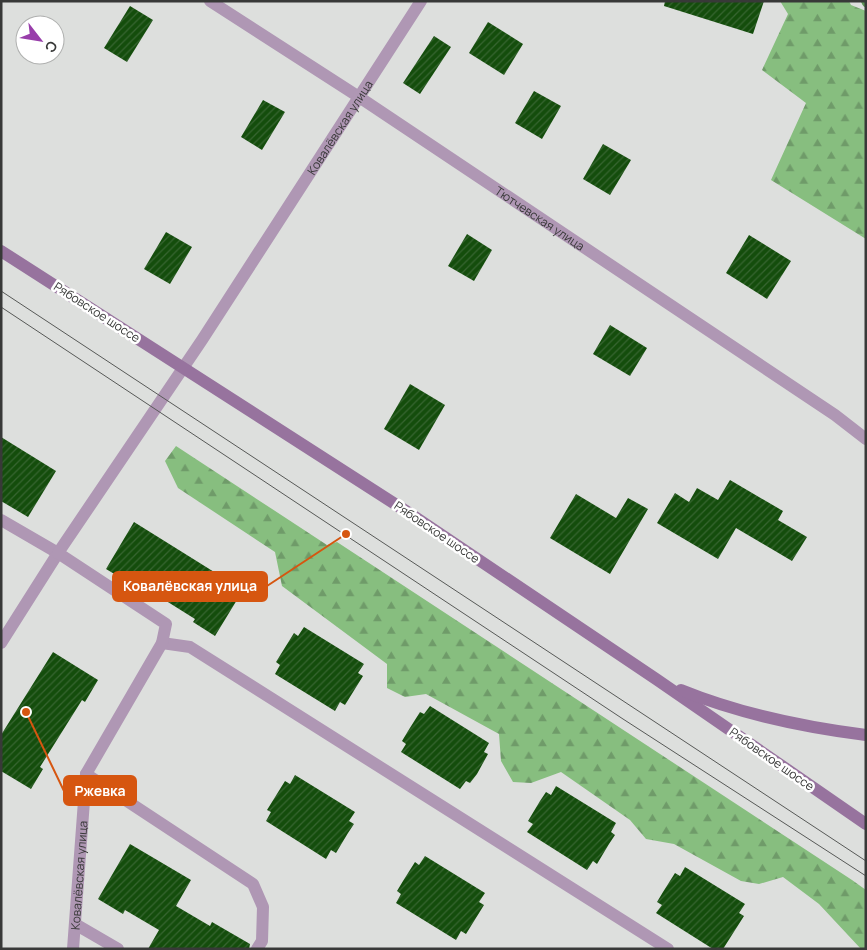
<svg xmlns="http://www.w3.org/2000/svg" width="867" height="950" font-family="Manrope,sans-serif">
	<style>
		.forest { fill: url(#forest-firs) }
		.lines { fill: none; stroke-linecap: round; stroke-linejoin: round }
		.stream { stroke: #5e9656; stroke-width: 8 }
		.building { fill: url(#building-hatch) }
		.service { stroke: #af97b4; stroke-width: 12 }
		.minor { stroke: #af97b4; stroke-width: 12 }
		.secondary { stroke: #97739e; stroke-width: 12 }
		.tram { stroke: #575957; stroke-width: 1 }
		.labels { text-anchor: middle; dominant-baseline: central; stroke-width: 5; stroke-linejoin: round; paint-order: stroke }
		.street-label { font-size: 12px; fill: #383938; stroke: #fff }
		.leader { fill: none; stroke: #d65610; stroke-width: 2 }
		.callout-dot { fill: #d65610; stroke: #fff; stroke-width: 2 }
		.callout { fill: #d65610; stroke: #d65610; stroke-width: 2 }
		.callout-label { font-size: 14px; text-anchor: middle; font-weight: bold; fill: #fff }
	</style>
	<defs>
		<pattern id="forest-firs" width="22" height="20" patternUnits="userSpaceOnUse" patternTransform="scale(1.25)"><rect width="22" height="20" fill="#87be7f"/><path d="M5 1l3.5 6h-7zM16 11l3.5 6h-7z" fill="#6f9b69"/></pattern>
		<pattern id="building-hatch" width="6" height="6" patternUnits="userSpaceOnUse" patternTransform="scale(1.25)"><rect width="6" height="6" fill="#144d0c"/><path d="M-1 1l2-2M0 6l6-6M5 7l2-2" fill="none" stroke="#376531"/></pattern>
	</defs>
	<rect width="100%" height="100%" fill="#dddfdd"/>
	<g class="forest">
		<path d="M780 1H849L851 5 866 11V239L771 180 806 103 762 70 788 14Z"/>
		<path d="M176 446 327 545 337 542 852 880 866 890V949H861L819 904 783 877 759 884 741 881 674 844 646 839 630 820 561 772 531 783 513 782 501 761 499 734 426 694 405 697 387 688V664L282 586 275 552 178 488 165 461Z"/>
	</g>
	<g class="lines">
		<path class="stream" d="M865 1 866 3"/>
	</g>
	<g class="building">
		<path d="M665 1H764L753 34 664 6Z"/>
		<path d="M130 6 153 20 127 62 104 48Z"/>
		<path d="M488 22 523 44 504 75 469 53Z"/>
		<path d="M434 36 451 47 420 94 403 83Z"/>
		<path d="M534 91 561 106 542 139 515 123Z"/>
		<path d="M263 100 285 112 262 150 241 137Z"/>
		<path d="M603 144 631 160 610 195 583 179Z"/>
		<path d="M166 232 192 247 170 284 144 269Z"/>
		<path d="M467 234 492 250 474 281 448 266Z"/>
		<path d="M749 235 791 261 767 299 726 273Z"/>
		<path d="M610 325 647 348 630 376 593 354Z"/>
		<path d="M410 384 445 405 419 450 384 429Z"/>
		<path d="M1 437 56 471 28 517 1 501Z"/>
		<path d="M730 480 783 511 778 520 807 537 792 561 736 528 718 559 657 523 675 493 689 502 697 488 718 500Z"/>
		<path d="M576 494 616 518 628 498 648 509 610 574 550 538Z"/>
		<path d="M134 522 243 590 215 636 193 622 195 619 128 577 126 581 106 569Z"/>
		<path d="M304 627 364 664 358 673 363 676 345 705 340 702 335 711 275 674 280 665 276 662 294 633 298 636Z"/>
		<path d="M53 652 98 680 85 702 82 700 40 767 43 769 31 789 1 771V735Z"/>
		<path d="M430 706 489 743 484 752 488 754 477 774 470 783 466 781 460 789 401 752 406 744 402 741 408 731 420 712 424 714Z"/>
		<path d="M295 775 355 812 349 821 354 824 348 833 336 853 331 850 326 859 266 821 271 812 267 810 285 781 290 784Z"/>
		<path d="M556 786 616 823 611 832 615 835 609 844 597 864 593 861 587 870 527 832 533 824 528 821 540 801 546 792 551 795Z"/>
		<path d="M130 844 191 880 176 906 210 926 212 922 250 944 249 949H148L159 930 125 910 123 914 98 899Z"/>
		<path d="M425 856 485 893 479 902 484 905 466 934 461 931 456 940 396 903 401 894 397 891 403 881 415 862 419 865Z"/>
		<path d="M685 867 745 904 739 913 744 916 723 949H713L656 913 662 905 657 902 663 892 675 873 680 876Z"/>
	</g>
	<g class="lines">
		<g class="service">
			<path d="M1 520 58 553"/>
			<path d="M162 643 190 647 668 949"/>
			<path d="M86 774 253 884 263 907 262 941 257 949"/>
			<path d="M75 924 118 949"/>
		</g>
		<g class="minor">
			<path id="s1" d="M210 1 359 97 835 415 866 439"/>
			<path d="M1 643 58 553"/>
			<path id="s2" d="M73 949 86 774 162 643 166 624 58 553 202 340 421 1"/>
		</g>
		<g class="secondary">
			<path d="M1 251 406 511 656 679 866 824"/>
			<path d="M681 690C740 714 803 727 866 735"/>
		</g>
		<g class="tram">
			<path d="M1 291 866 861"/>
			<path d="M1 307 623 719 866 876"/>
		</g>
	</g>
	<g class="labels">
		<g class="street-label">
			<text stroke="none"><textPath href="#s2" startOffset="986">Ковалёвская улица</textPath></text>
			<text stroke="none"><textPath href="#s1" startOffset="395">Тютчевская улица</textPath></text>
			<text transform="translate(97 312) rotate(33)">Рябовское шоссе</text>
			<text transform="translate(437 532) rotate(34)">Рябовское шоссе</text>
			<text transform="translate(772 759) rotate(35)">Рябовское шоссе</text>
			<text stroke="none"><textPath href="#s2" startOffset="74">Ковалёвская улица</textPath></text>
		</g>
	</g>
	<path class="leader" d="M346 534L267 586M26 712L64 791"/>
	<g class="callout-dot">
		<circle cx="346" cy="534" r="5"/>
		<circle cx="26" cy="712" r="5"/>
	</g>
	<g class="callout">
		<rect x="113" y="572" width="154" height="29" rx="5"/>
		<rect x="64" y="776" width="72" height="29" rx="5"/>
	</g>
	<g class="callout-label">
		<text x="190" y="591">Ковалёвская улица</text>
		<text x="100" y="796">Ржевка</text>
	</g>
	<rect width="867" height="950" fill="none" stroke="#383938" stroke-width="5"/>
	<g transform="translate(40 40) rotate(121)"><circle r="24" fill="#ffffff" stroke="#afb0af"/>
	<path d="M0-4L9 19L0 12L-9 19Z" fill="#983eaa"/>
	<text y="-8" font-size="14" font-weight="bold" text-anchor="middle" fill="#383938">С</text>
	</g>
</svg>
